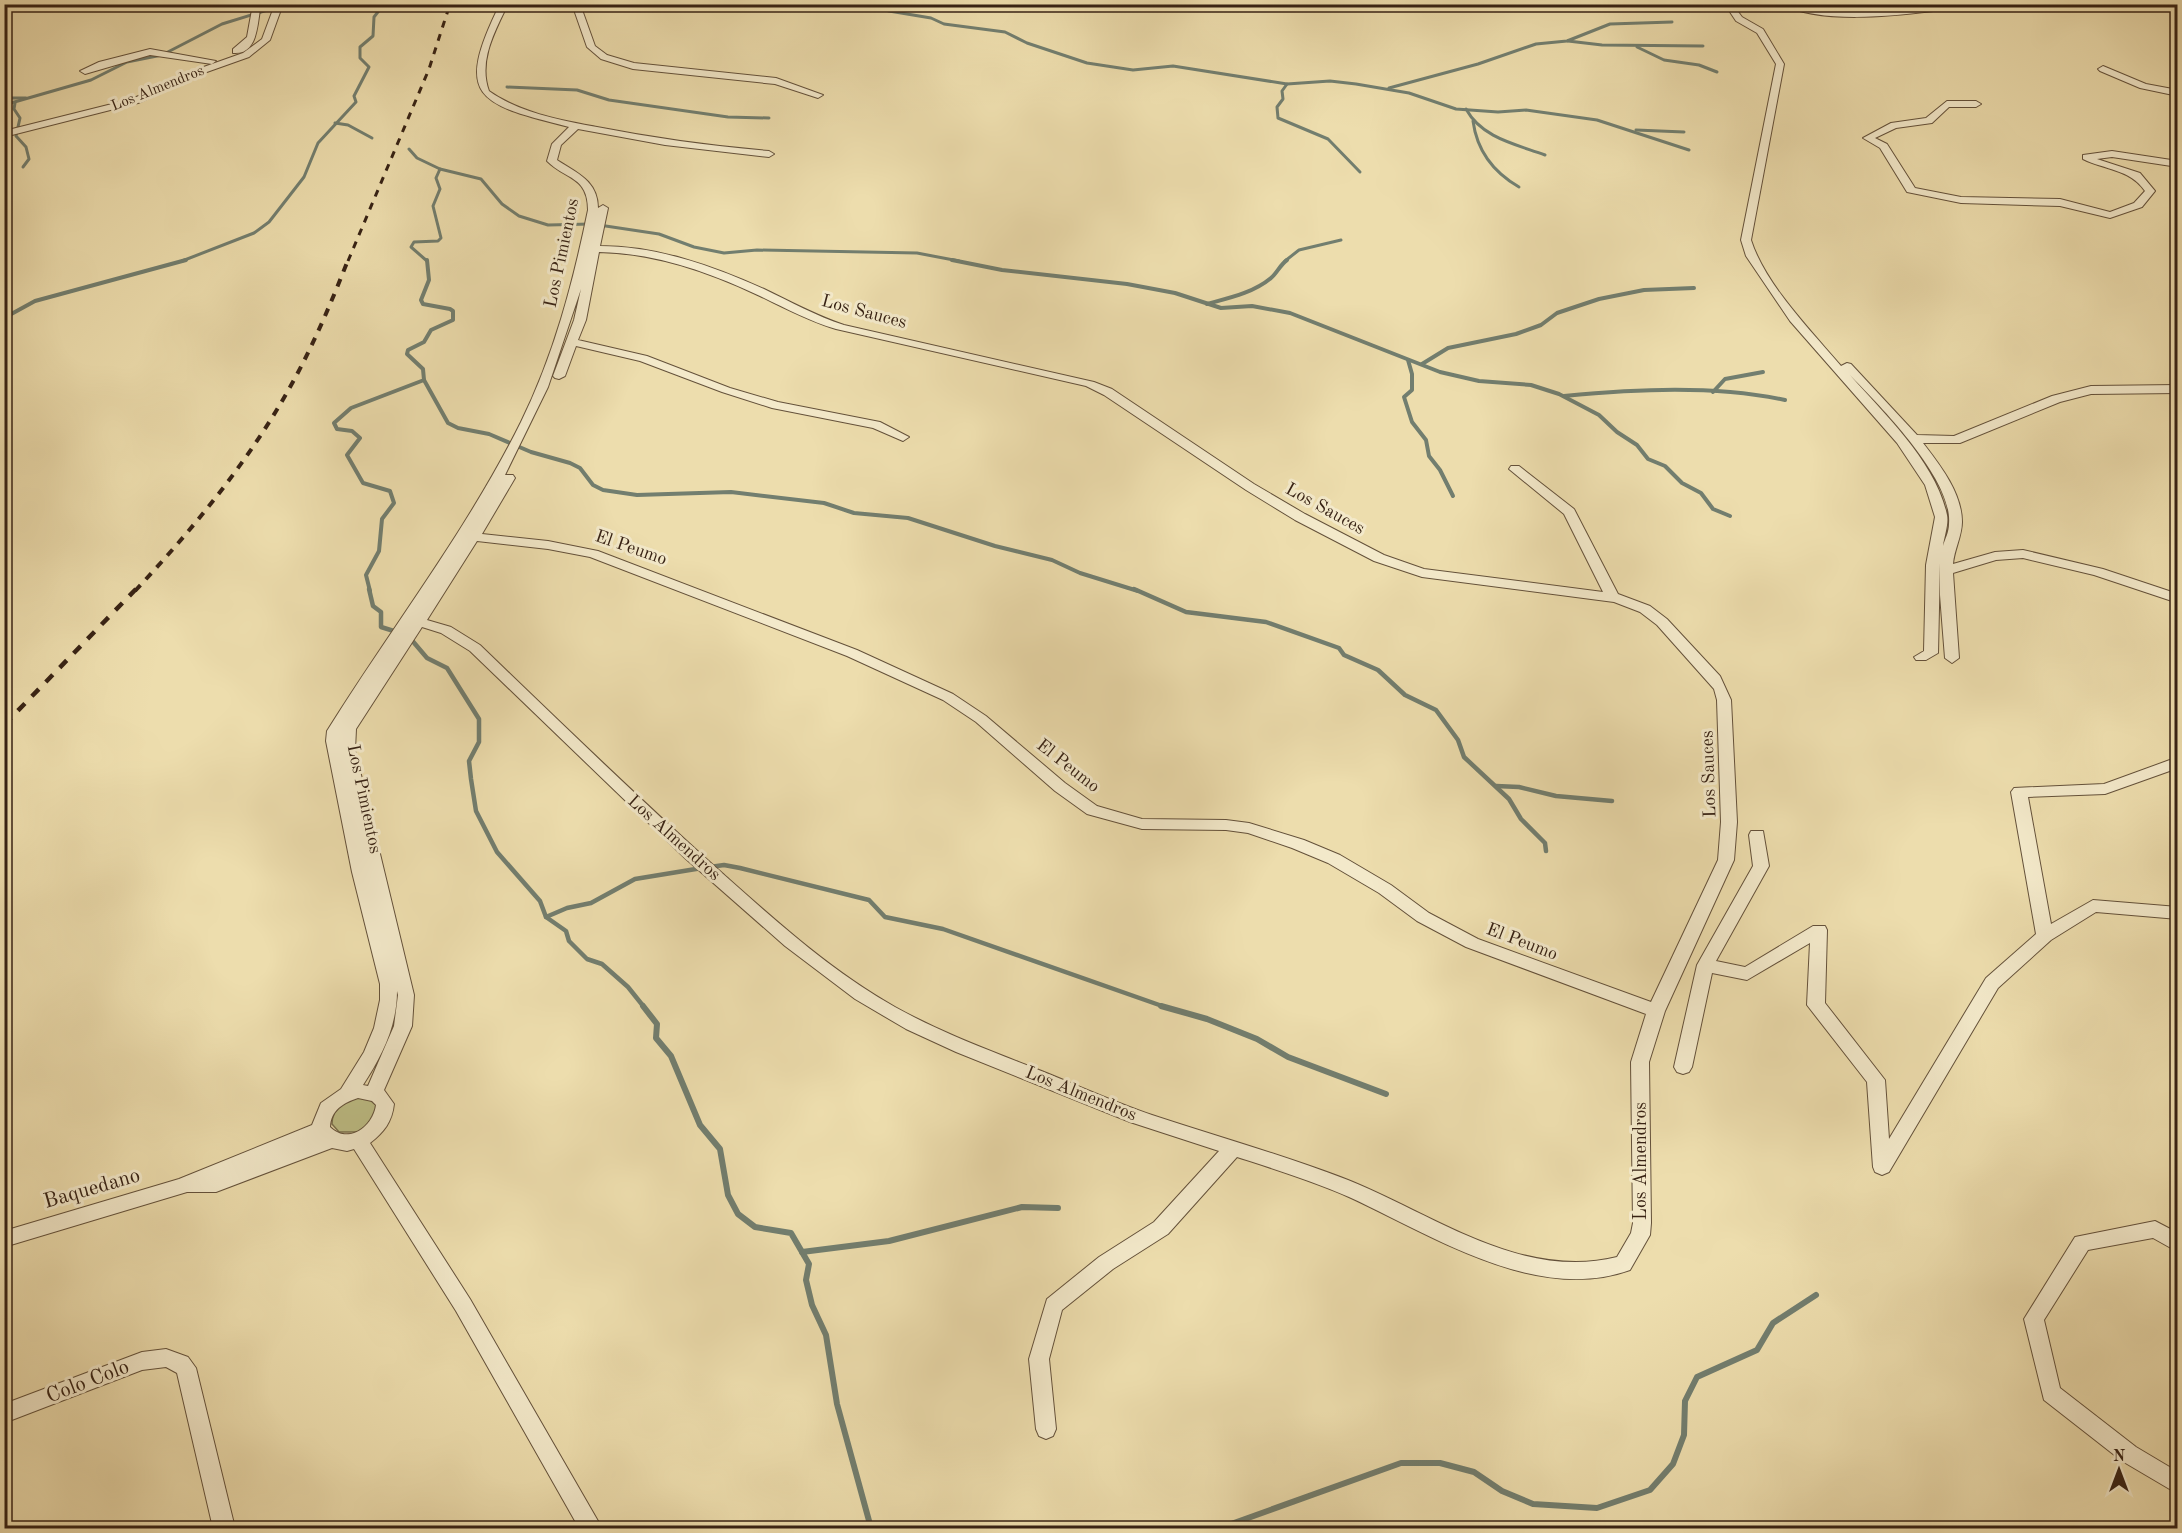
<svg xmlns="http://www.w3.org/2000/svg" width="2182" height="1533" font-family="'Old Standard TT',serif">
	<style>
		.green { fill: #bebf86; stroke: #7a704d; stroke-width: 1.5 }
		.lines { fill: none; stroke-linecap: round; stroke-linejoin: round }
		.stream-far3 { stroke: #727e6f; stroke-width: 3 }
		.stream-far2 { stroke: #727e6f; stroke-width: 4 }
		.stream-far1 { stroke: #727e6f; stroke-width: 4.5 }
		.stream { stroke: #727e6f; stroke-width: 6 }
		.street-casing { stroke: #64513a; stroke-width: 2 }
		.street { fill: #f3e9ca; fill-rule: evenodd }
		.rail-far2 { stroke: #372214; stroke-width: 3; stroke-dasharray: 7 7; stroke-linecap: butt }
		.rail-far1 { stroke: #372214; stroke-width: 4; stroke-dasharray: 8 8; stroke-linecap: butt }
		.rail { stroke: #372214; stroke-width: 4.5; stroke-dasharray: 10 10; stroke-linecap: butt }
		.labels { text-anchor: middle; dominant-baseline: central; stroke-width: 6; stroke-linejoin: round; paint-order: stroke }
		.far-street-label { font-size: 15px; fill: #372214; stroke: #f3e9ca }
		.street-label { font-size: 18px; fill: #372214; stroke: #f3e9ca }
		.near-street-label { font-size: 21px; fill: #372214; stroke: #f3e9ca }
	</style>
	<rect width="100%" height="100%" fill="#edddad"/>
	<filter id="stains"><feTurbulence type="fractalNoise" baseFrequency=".00333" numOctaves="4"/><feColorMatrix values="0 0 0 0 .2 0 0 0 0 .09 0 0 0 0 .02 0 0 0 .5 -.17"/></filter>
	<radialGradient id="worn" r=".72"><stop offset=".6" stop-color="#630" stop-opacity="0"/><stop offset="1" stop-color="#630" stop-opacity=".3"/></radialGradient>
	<path class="green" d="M362 1097 369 1099 378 1107 376 1119 358 1132H339L332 1124C332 1107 347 1099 362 1097Z"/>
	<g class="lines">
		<g class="stream-far3">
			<path d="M870 4 889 11 931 18 944 24 1005 32 1027 43 1087 63 1133 70 1173 66 1287 84 1330 81 1356 84 1409 93 1456 109 1498 112 1526 110 1597 120 1689 150"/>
			<path d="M1568 41 1602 45 1703 46"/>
			<path d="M1637 47 1664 60 1699 65 1717 72"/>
			<path d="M1287 84 1282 91 1283 99 1277 107 1278 118 1328 139 1360 172"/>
			<path d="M507 87 577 90 609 100 728 117 769 118"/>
			<path d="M1389 88 1478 64 1536 44 1567 41 1610 24 1672 22"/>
			<path d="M4 98H26"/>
			<path d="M15 103 14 109 20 118 16 136 26 147 29 159 23 167"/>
			<path d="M4 105 91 80 127 62 162 55 222 24 287 4"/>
			<path d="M1466 109C1482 138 1515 144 1545 155"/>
			<path d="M1473 121C1477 151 1493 172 1519 187"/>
			<path d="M335 123 348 125 372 138"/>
			<path d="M1636 130 1684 132"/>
			<path d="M409 149 417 158 440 169 436 178 440 189 433 206 441 238 438 241 414 242 411 247 427 261"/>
			<path d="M440 169 481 179 502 204 519 216 548 225 591 224"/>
			<path d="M599 225 659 234 694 247 724 253 757 250 917 253 959 261"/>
			<path d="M182 261 254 233 269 222 304 177 318 143 356 102 354 96 369 67 360 58V47L373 36 374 17 384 4"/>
			<path d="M1285 261 1299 250 1341 240"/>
		</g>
		<g class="stream-far2">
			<path d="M952 260 1002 270 1127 284 1175 293 1221 308 1252 306 1290 313 1440 372 1479 381 1531 385 1559 394 1599 415 1617 432 1637 445 1648 459 1665 466 1682 483 1701 493 1713 509 1730 516"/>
			<path d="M1207 304C1229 298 1253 293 1271 278 1277 273 1280 265 1287 260"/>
			<path d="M4 318 35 301 186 260"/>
			<path d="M1408 360 1412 374V390L1404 397 1412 422 1426 440 1429 456 1440 470 1453 496"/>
			<path d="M1422 364 1448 348 1516 334 1541 325 1557 313 1599 299 1644 290 1694 288"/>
			<path d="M424 380 448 423 458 428 489 434 531 452 570 463 580 468 593 485 603 490 637 495 731 492 824 503 854 513 908 518 995 546 1052 560 1080 573 1138 591"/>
			<path d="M1713 392 1725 379 1763 372"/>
			<path d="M1564 396C1636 389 1714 385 1785 400"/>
			<path d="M370 591 366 575 379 551 382 519 394 503 390 491 363 483 347 455 360 438 352 431 337 429 334 423 351 408 424 380 423 369 407 354 408 350 424 342 431 330 453 320V311L450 309 423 304 421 300 429 280 427 260"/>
		</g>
		<g class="stream-far1">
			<path d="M369 589 373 606 381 612V627L397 632"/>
			<path d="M1134 589 1186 612 1266 622 1339 648 1344 655 1378 670 1405 695 1436 710 1458 740 1464 757 1509 799 1521 819 1545 843 1546 851"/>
			<path d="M410 638 427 658 447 668 479 719V742L469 761 471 779 476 811 497 852 540 901 546 917 566 931 569 941 587 959 602 964 628 987 644 1007"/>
			<path d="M1496 786 1519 787 1556 796 1612 801"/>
			<path d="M710 867 724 865 740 868 869 900 885 917 943 929 1165 1007"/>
			<path d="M546 917 567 908 591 903 635 879 702 868"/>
		</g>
		<g class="stream">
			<path d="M643 1006 657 1024 656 1038 671 1056 700 1125 720 1149 728 1195 738 1214 755 1227 791 1233 809 1264 806 1280 812 1305 826 1335 837 1404 871 1528"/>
			<path d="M1161 1006 1207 1019 1257 1039 1288 1057 1386 1094"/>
			<path d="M802 1252 889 1241 1022 1207 1058 1208"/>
			<path d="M1220 1528 1401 1463H1440L1474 1472 1502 1491 1533 1504 1597 1508 1650 1490 1673 1464 1684 1435 1685 1401 1697 1377 1757 1350 1773 1323 1816 1295"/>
		</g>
		<defs>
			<g id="street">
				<path d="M14 4 4 12 5 4Z"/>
				<path d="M253 4H261C257 22 259 55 233 53V49L247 37Z"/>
				<path d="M275 4H283L270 40 249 57 204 73 138 103 4 137V131L132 99 198 69 243 53 262 39Z"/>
				<path d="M500 4H508C495 31 478 61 489 91 520 113 560 120 597 127 653 138 711 146 769 151L774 154 769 157 665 145 578 129 561 145 557 160C577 173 598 181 598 208L603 205 608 208 600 246C657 246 713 266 764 289 791 302 816 316 844 325L1094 382 1112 389 1254 484 1305 514 1384 555 1424 569 1603 592 1564 514 1509 469 1511 466H1519L1574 509 1618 594 1650 606 1667 619 1720 676 1731 700 1737 822 1734 860 1665 1011 1649 1062 1651 1223 1650 1235 1630 1270C1536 1304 1432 1235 1349 1197 1313 1181 1274 1169 1237 1157L1168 1234 1113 1269 1062 1310 1049 1359 1056 1429 1053 1436 1046 1439 1039 1436 1036 1429 1029 1359 1047 1299 1099 1257 1154 1222 1219 1151 1130 1122 956 1052 906 1029 855 999 785 946 686 859 470 651 441 633 422 627 356 729 355 750 414 995 412 1026 384 1090 394 1104C392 1122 384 1132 370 1143L470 1299 602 1528H579L456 1311 354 1149 347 1151 332 1148 216 1192H187L4 1247V1231L179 1179 312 1125 321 1103 341 1089 364 1052 374 1028 380 1000V984L352 872 326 741 327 731C391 628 467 531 521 422 554 355 573 283 588 210 588 176 566 180 547 161L552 144 569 127C479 104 453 99 500 4ZM599 252C655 253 709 272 760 296 785 308 809 321 836 329L1086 386 1104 395 1246 490 1295 520 1374 561 1422 577 1614 602 1640 612 1657 625 1714 689 1717 700 1721 822 1718 860 1651 1002 1478 939 1429 913 1391 885 1340 855 1304 840 1249 823 1226 820 1142 819 1097 806 1065 783 986 716 953 694 857 650 598 551 548 541 482 534 515 478 513 475H505L548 387 581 289 574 320 553 376 555 378 559 379 565 376 576 346 640 361 722 392 772 408 873 428 903 441 909 437 880 422 778 402 730 388 647 356 578 340 586 320ZM477 541 548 549 590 557 847 656 943 700 976 722 1055 791 1087 814 1142 829 1226 830 1248 833 1292 848 1328 863 1379 893 1417 921 1466 947 1646 1014 1631 1062 1633 1223 1631 1233 1617 1257C1521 1281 1433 1214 1348 1180 1284 1155 1218 1137 1152 1115 1111 1101 1070 1082 1029 1066 983 1048 938 1031 895 1007 831 971 776 921 722 873 639 799 560 722 480 645L451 627 427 620ZM397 991 398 995 394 1026 368 1086 363 1085C382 1056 397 1026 397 991ZM358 1098 372 1101 376 1105C373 1127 348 1145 330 1127 331 1110 343 1103 358 1098Z"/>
				<path d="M572 4H580L595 46 607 55 634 63 776 78 823 95 818 98 775 84 633 69 601 59 587 47Z"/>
				<path d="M1731 4H1740L1736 9 1742 17 1763 29 1784 64 1751 240C1765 284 1811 331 1841 366L1847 363 1851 364 1917 435 1954 436 2052 396 2091 386 2178 385V393L2091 394 2060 402 1960 443H1923C1940 465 1962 493 1962 522 1962 536 1954 550 1953 564L1995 552 2023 550 2103 569 2178 594V603L2094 575 2023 558 1996 560 1953 573 1959 658 1952 663 1945 658 1940 595V563L1938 653 1926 660H1916L1914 657 1924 651 1926 565 1935 517 1925 485 1897 443 1790 321 1746 256 1741 240 1776 64 1757 33 1736 21 1728 9ZM1850 375C1880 406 1953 479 1949 524 1949 532 1945 539 1943 546 1944 537 1949 524 1947 515 1936 462 1884 414 1850 375Z"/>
				<path d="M1782 4 1851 11 1965 4C1956 9 1943 9 1933 11 1893 16 1819 24 1782 4Z"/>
				<path d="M150 49 216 61 212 64 150 55 85 74 80 71 99 62Z"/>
				<path d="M2103 66 2146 84 2178 90V96L2140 88 2100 71 2098 69Z"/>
				<path d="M1947 101H1976L1981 104 1976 107H1949L1932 123 1896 128 1875 138 1887 144 1915 188 1961 197 2060 199 2110 212 2134 203 2145 191C2130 169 2105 170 2083 159V155L2112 151 2178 161V167L2112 157 2097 159 2140 173 2155 191 2142 207 2110 218 2060 206 1961 203 1907 192 1880 148 1863 138 1891 123 1926 118Z"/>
				<path d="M2178 757V768L2105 794 2028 797 2051 924 2093 900 2178 907V919L2096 912 2051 940 1998 988 1889 1172 1882 1175 1875 1172 1873 1167 1867 1082 1807 1005 1810 943 1747 980 1712 973 1692 1067 1689 1072 1683 1074 1677 1072 1674 1067 1697 965 1753 866 1749 835 1751 831H1763L1769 866 1716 961 1745 967 1813 926H1825L1827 930 1825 1003 1885 1080 1889 1139 1986 978 2036 934 2011 792 2014 788 2104 784Z"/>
				<path d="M2155 1221 2178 1233V1252L2153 1238 2088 1250 2044 1320 2060 1388 2136 1447 2178 1472V1494L2122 1461 2044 1400 2024 1319 2075 1237Z"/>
				<path d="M166 1349 188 1357 196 1368 235 1528H213L177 1373 166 1367 142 1370 4 1423V1404L142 1352Z"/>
			</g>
		</defs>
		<use href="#street" class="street-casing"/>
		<use href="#street" class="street"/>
		<path class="rail-far2" d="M348 261 429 69 450 4"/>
		<path class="rail-far1" d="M135 591C191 531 244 467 285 396 310 353 330 306 348 260"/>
		<path class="rail" d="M4 725 136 589"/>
	</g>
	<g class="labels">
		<g class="far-street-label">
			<text transform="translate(158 89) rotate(-22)">Los Almendros</text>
		</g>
		<g class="street-label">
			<text transform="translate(562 253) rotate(-78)">Los Pimientos</text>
			<text transform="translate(864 312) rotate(15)">Los Sauces</text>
			<text transform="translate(1325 509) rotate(29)">Los Sauces</text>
			<text transform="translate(631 548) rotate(19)">El Peumo</text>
			<text transform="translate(1068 766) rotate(38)">El Peumo</text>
			<text transform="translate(1709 774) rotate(-92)">Los Sauces</text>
			<text transform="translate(364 799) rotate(78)">Los Pimientos</text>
			<text transform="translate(674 838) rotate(42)">Los Almendros</text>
			<text transform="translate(1522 942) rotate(21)">El Peumo</text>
			<text transform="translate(1081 1094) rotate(22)">Los Almendros</text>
			<text transform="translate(1641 1161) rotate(-90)">Los Almendros</text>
		</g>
		<g class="near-street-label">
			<text transform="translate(92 1189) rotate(-16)">Baquedano</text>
			<text transform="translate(88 1382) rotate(-21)">Colo Colo</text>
		</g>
	</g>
	<rect width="2182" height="1533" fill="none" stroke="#edddad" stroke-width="24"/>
	<rect x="6" y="6" width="2170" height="1521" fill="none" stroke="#372214" stroke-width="3"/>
	<rect x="12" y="12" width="2158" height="1509" fill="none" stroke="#372214" stroke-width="1.5"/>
	<g transform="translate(2119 1470)" stroke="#f3e9ca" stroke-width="4.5" paint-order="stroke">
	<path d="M0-4.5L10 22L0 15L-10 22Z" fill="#372214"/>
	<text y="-9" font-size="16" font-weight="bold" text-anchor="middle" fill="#372214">N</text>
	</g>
	<rect width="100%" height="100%" filter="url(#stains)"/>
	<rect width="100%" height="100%" fill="url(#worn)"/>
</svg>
